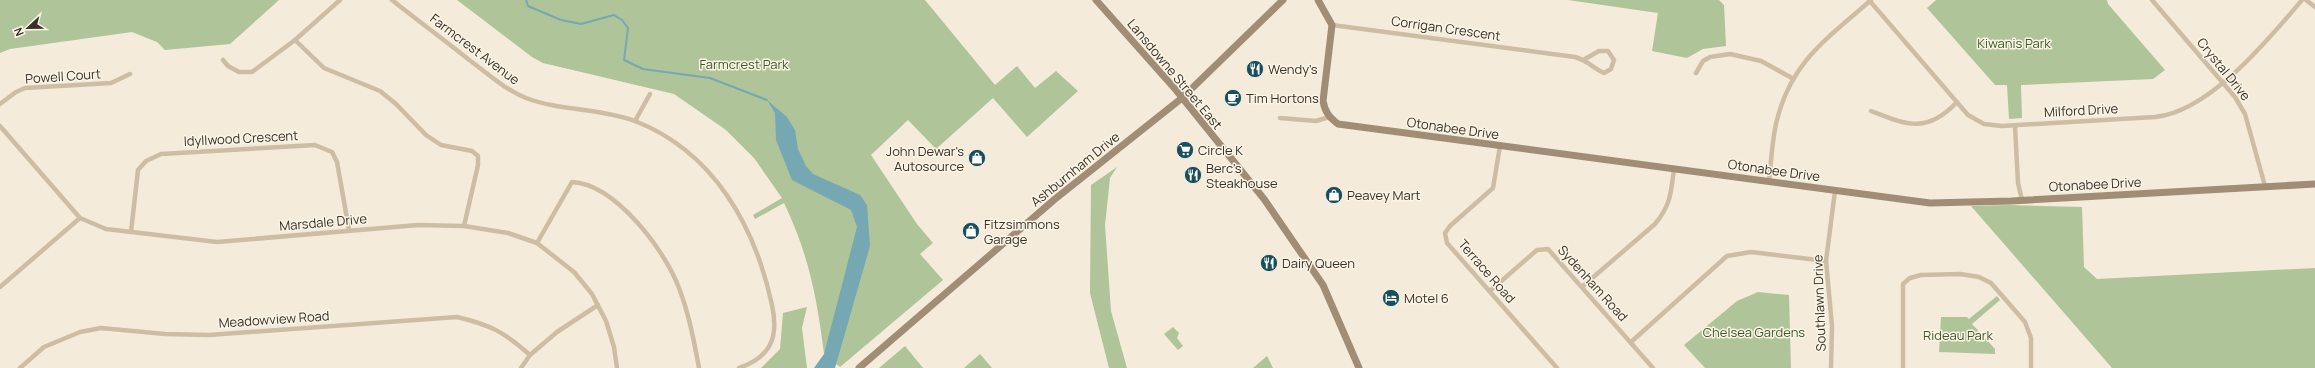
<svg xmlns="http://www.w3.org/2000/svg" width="2315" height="368" font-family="Manrope,sans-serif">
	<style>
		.green { fill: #afc498 }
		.water { fill: #76a8b4 }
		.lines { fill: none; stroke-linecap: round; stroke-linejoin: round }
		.stream { stroke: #76a8b4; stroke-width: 2 }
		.street { stroke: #cdbda4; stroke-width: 4.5 }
		.secondary { stroke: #a18c75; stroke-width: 7 }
		.labels { text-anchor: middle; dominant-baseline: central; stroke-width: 3; stroke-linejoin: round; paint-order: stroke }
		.street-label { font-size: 13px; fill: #382f27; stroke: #fbf5e6 }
		.park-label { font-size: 13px; fill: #3f5928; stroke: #fbf5e6 }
		.poi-label { font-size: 13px; fill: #382f27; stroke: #fbf5e6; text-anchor: start }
	</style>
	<rect width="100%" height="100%" fill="#f4ebda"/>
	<g class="green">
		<path d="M0 0H279L230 44 165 50 157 42 132 32 10 49 0 53Z"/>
		<path d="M457 0H925L995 85 1017 66 1035 88 1056 71 1078 91 1027 137 993 98 936 149 908 120 871 155 917 224 933 243 920 254 943 280 840 367 824 354C817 298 809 255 784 203L755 219 753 215 782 198 754 158 726 130 674 94 543 63 532 57Z"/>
		<path d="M1568 0H1719L1724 5 1726 46 1703 49 1687 58 1652 51 1658 13Z"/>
		<path d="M1936 0H2107L2108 4 2165 70 2153 79 2021 85 2022 118 2009 119 2007 85H1995L1927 8Z"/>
		<path d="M1117 167 1110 178 1105 225 1111 311 1127 368H1109L1090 293 1091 185Z"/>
		<path d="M2008 205 2082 207 2084 267 2097 279 2315 268V368H2112L1971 206Z"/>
		<path d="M1758 292 1789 295 1791 368H1705L1684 345 1737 301Z"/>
		<path d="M1997 296 2000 300 1972 324 1995 349V354L1939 352 1941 317H1967L1969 319Z"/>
		<path d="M807 307 802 328 807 368H761L780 349 783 313Z"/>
		<path d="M1173 327 1179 333 1177 338 1183 346 1178 350 1164 334Z"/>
		<path d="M905 346 923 368H879Z"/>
		<path d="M980 354 992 368H964Z"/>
		<path d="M1267 356 1273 368H1253Z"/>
	</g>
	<path class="water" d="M767 100 787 117 795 130 798 149 806 166 813 174 860 195 867 205 870 246 835 368H814L824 354 857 227 851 210 792 180 776 140 775 113Z"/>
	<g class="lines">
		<path class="stream" d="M526 0 528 6 561 20 581 24 614 15 622 20 628 28 624 60 643 69 710 78 767 100"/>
		<g class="street">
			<path d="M392 0C417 20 443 39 468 59 487 73 504 89 526 98 560 111 600 108 635 121 714 152 755 226 772 305 779 337 771 357 739 368"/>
			<path d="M1869 0 1968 115 1984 124 2002 126 2155 117C2209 112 2268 40 2302 0"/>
			<path d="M2152 0 2235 97 2245 114 2265 186"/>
			<path d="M2306 0 2315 7"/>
			<path d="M1332 25 1575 57C1587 60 1593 68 1604 73L1611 69 1614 60 1608 51H1599L1585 59"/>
			<path d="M295 40 324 68 380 91 396 104 426 135 441 145 472 151 478 156V165L464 226"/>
			<path d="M223 60 228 66 239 72H252L295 40 340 0"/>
			<path d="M1696 73 1703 61 1710 57 1730 54 1761 61 1792 78"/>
			<path d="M0 104 16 92 25 88 111 83 130 74"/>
			<path d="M1871 111C1907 125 1927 134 1957 102"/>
			<path d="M1280 118 1316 121 1329 117"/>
			<path d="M635 121 650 94"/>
			<path d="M0 126 80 218 106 229 217 242 418 225 464 226 508 233 537 243 574 272 592 294 606 321 614 347 617 368"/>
			<path d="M2015 126 2018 183 2022 200"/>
			<path d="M1500 146 1493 188 1450 226 1445 233 1447 243 1557 368"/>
			<path d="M1769 182C1771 162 1772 142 1776 124 1790 62 1827 39 1871 0"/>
			<path d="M131 232 138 170 146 161 161 154 315 145 332 152 337 162 349 230"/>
			<path d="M537 243 572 182C615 184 665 250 679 288 689 314 694 341 699 368"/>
			<path d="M1583 286 1655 224C1671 205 1671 192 1674 169"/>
			<path d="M0 287 80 218"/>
			<path d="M1490 291 1537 250 1548 249 1653 368"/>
			<path d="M1631 342 1727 256 1751 252 1826 261"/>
			<path d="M20 368 44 347 80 332 101 328 165 334 209 335 457 317C491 325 504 332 530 355"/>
			<path d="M521 368 530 355 557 332 598 305"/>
			<path d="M1831 368 1832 326 1826 261 1835 191"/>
			<path d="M1903 368V284L1910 278 1921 275 1960 274 1979 277 1991 283 2025 322 2031 338V368"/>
		</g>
		<g class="secondary">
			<path d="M1096 0 1176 90 1264 199 1323 285 1359 368"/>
			<path d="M1318 0 1332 25 1323 101C1325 112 1329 117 1338 124L1930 203 2011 201 2315 184"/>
			<path d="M859 368 1055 199 1182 98 1283 0"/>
		</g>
	</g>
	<defs>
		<symbol id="restaurant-disc" viewBox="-11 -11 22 22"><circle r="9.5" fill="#184e5d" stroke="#fbf5e6"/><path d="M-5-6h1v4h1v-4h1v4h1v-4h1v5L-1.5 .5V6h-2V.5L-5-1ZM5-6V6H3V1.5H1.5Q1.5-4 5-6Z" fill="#fff"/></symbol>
		<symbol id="cafe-disc" viewBox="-11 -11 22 22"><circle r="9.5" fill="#184e5d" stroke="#fbf5e6"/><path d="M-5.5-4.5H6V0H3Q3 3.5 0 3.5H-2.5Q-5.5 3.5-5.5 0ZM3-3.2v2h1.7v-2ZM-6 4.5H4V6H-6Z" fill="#fff"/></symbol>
		<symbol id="supermarket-disc" viewBox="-11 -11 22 22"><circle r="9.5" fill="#184e5d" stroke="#fbf5e6"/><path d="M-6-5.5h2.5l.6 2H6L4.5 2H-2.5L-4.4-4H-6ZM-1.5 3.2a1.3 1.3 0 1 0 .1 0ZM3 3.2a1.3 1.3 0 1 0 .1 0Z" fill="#fff"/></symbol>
		<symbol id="shop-disc" viewBox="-11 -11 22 22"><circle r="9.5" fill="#184e5d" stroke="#fbf5e6"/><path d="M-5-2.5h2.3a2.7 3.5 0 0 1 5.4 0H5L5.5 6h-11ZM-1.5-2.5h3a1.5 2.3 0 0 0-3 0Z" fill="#fff"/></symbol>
		<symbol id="hotel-disc" viewBox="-11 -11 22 22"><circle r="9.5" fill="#184e5d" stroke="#fbf5e6"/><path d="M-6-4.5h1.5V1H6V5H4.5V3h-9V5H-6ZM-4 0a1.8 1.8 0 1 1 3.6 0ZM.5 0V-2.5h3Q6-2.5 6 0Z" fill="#fff"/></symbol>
	</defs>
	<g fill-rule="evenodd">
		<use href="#restaurant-disc" x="1245" y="59" width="20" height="20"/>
		<use href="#cafe-disc" x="1223" y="88" width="20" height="20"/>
		<use href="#supermarket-disc" x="1175" y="140" width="20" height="20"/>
		<use href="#shop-disc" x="967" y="148" width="20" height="20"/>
		<use href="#restaurant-disc" x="1183" y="165" width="20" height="20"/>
		<use href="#shop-disc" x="1324" y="185" width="20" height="20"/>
		<use href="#shop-disc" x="961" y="221" width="20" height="20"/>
		<use href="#restaurant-disc" x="1259" y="253" width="20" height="20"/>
		<use href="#hotel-disc" x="1381" y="288" width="20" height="20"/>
	</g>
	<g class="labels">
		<g class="street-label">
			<text transform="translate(1446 28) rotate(8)">Corrigan Crescent</text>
			<text transform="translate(475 49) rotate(37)">Farmcrest Avenue</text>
			<text transform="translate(2224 69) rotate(51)">Crystal Drive</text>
			<text transform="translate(1175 74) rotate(50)">Lansdowne Street East</text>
			<text transform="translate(63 76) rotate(-4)">Powell Court</text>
			<text transform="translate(2081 110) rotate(-3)">Milford Drive</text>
			<text transform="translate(1453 128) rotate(8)">Otonabee Drive</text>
			<text transform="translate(241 138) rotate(-3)">Idyllwood Crescent</text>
			<text transform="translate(1075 169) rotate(-39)">Ashburnham Drive</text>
			<text transform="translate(1774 170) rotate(8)">Otonabee Drive</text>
			<text transform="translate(2095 184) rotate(-3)">Otonabee Drive</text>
			<text transform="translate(323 222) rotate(-5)">Marsdale Drive</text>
			<text transform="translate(1487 271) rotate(49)">Terrace Road</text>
			<text transform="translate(1593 283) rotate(48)">Sydenham Road</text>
			<text transform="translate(1819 303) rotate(-92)">Southlawn Drive</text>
			<text transform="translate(274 319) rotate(-4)">Meadowview Road</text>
		</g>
		<g class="park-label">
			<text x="2014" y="43">Kiwanis Park</text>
			<text x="744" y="64">Farmcrest Park</text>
			<text x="1754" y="332">Chelsea Gardens</text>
			<text x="1958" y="335">Rideau Park</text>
		</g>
		<g class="poi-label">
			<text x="1268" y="69">Wendy's</text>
			<text x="1246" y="98">Tim Hortons</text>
			<text x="1198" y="150">Circle K</text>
			<text x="964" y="151" text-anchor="end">John Dewar's<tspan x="964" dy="15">Autosource</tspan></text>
			<text x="1206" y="168">Berc's<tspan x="1206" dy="15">Steakhouse</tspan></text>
			<text x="1347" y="195">Peavey Mart</text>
			<text x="984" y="224">Fitzsimmons<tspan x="984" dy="15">Garage</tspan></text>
			<text x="1282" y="263">Dairy Queen</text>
			<text x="1404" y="298">Motel 6</text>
		</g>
	</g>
	<g transform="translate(28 28) rotate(248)" stroke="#fbf5e6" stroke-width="3" paint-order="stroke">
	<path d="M0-3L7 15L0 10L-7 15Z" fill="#382f27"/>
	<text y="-6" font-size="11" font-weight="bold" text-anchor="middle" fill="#382f27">N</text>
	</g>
</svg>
